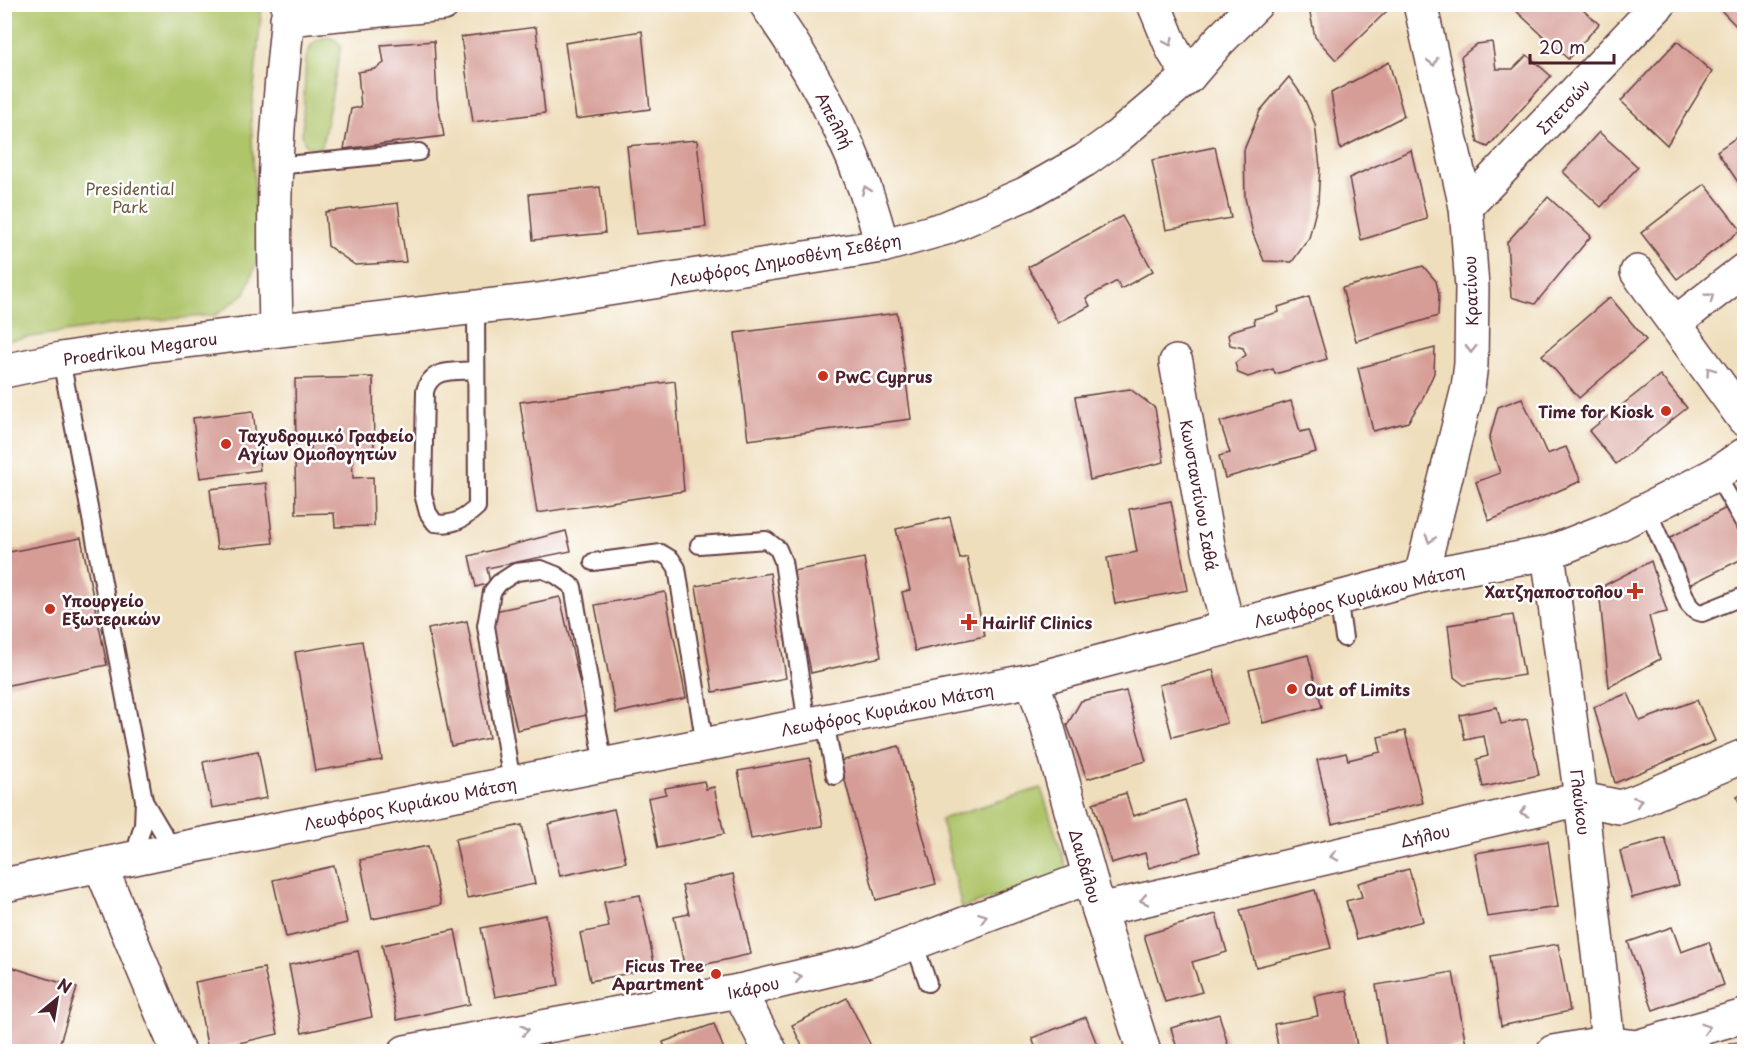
<svg xmlns="http://www.w3.org/2000/svg" width="1749" height="1056" font-family="'Playpen Sans',sans-serif">
	<style>
		.green { fill: #afc56a; stroke: #7c724a; stroke-width: 1.5 }
		.building { fill: #d69d96 }
		.lines { fill: none; stroke-linecap: round; stroke-linejoin: round }
		.service-casing { stroke: #633c41; stroke-width: 20 }
		.minor-casing { stroke: #633c41; stroke-width: 36 }
		.tertiary-casing { stroke: #633c41; stroke-width: 36 }
		.secondary-casing { stroke: #633c41; stroke-width: 36 }
		.service { stroke: #fff; stroke-width: 16 }
		.minor { stroke: #fff; stroke-width: 33 }
		.tertiary { stroke: #fff; stroke-width: 33 }
		.secondary { stroke: #fff; stroke-width: 33 }
		.oneway { stroke: #ae9aa0 }
		.poi-dot { fill: #c8321e; stroke: #fff; stroke-width: 2 }
		.labels { text-anchor: middle; dominant-baseline: central; stroke-width: 5; stroke-linejoin: round; paint-order: stroke }
		.street-label { font-size: 16px; fill: #4a1f2b; stroke: #fff }
		.park-label { font-size: 16px; fill: #6d5941; stroke: #fff }
		.poi-label { font-size: 16px; font-weight: bold; fill: #4a1f2b; stroke: #fff; text-anchor: start }
	</style>
	<rect width="100%" height="100%" fill="#fff"/>
	<filter id="ink" filterUnits="userSpaceOnUse"><feTurbulence type="fractalNoise" baseFrequency=".0167" numOctaves="2"/><feDisplacementMap in="SourceGraphic" scale="12" xChannelSelector="R" yChannelSelector="G"/><feConvolveMatrix kernelMatrix="1 2 1 2 8 2 1 2 1" color-interpolation-filters="sRGB"/></filter>
	<filter id="wash" filterUnits="userSpaceOnUse"><feTurbulence type="fractalNoise" baseFrequency=".008" numOctaves="4" result="noise"/><feDisplacementMap in="SourceGraphic" scale="24" xChannelSelector="R" yChannelSelector="G"/><feGaussianBlur stdDeviation="1.35" result="paint"/><feColorMatrix in="noise" values="0 0 0 0 0 0 0 0 0 0 0 0 0 0 0 0 0 1.4 0 .05"/><feComposite in="paint" operator="in"/></filter>
	<g filter="url(#wash)">
		<rect width="100%" height="100%" fill="#efdebc"/>
		<g class="green">
			<path d="M5 4 262 5 251 117 258 259 245 293 216 315 125 323 5 341Z"/>
			<path d="M329 37 337 41 341 46 323 141 321 147C310 150 304 146 302 135L306 60C309 46 314 38 329 37Z"/>
			<path d="M1041 788 1068 873 962 908 941 819Z"/>
		</g>
		<g id="blocks">
			<g class="building">
				<path d="M1308 4H1387L1388 10 1336 60 1315 37Z"/>
				<path d="M1519 4H1576L1599 24 1568 59 1514 9Z"/>
				<path d="M1715 4H1744V32L1743 33Z"/>
				<path d="M536 27 545 113 473 122 461 37Z"/>
				<path d="M642 31 650 109 576 119 565 43Z"/>
				<path d="M434 41 437 98 444 136 344 149 351 109 361 107 358 72 375 69 384 63 381 45Z"/>
				<path d="M1677 41 1712 72 1667 145 1621 101Z"/>
				<path d="M1492 42 1496 69H1513L1527 55 1551 76 1488 147 1478 143 1461 57 1477 44Z"/>
				<path d="M1389 62 1404 116 1340 149 1331 93Z"/>
				<path d="M1289 77 1304 98 1315 124 1320 167 1318 202 1309 238 1292 262 1264 261 1253 234 1245 198 1244 150 1260 111Z"/>
				<path d="M1599 132 1638 167 1601 207 1563 172Z"/>
				<path d="M1744 132V191L1717 151Z"/>
				<path d="M697 140 706 227 636 234 627 146Z"/>
				<path d="M1215 147 1231 218 1166 230 1152 160Z"/>
				<path d="M1411 150 1427 219 1361 240 1349 178Z"/>
				<path d="M1705 184 1741 230 1677 279 1641 233Z"/>
				<path d="M600 187 605 233 533 240 529 194Z"/>
				<path d="M1548 197 1591 236 1535 304 1511 297 1507 242Z"/>
				<path d="M398 203 406 262 355 265 328 246 325 212Z"/>
				<path d="M1122 216 1153 271 1121 289 1117 281 1086 298 1090 306 1058 323 1028 267Z"/>
				<path d="M1423 266 1436 281 1439 294 1438 316 1356 341 1342 288Z"/>
				<path d="M1309 297 1327 359 1275 374 1273 369 1248 377 1238 373 1235 363 1246 355 1243 348 1230 345 1228 335 1234 330 1255 324 1254 319 1279 312 1278 307Z"/>
				<path d="M1610 297 1646 340 1579 398 1542 355Z"/>
				<path d="M897 313 911 419 748 440 735 333Z"/>
				<path d="M1435 348 1434 373 1421 402 1408 422 1373 431 1358 368Z"/>
				<path d="M1660 375 1687 408 1616 464 1589 431Z"/>
				<path d="M373 377 374 452 352 453 353 478 373 477 374 526 335 527 334 513 296 514 295 457H311V444H296L295 379Z"/>
				<path d="M675 381 684 491 537 513 520 402Z"/>
				<path d="M1130 389 1155 408 1164 462 1090 480 1075 397Z"/>
				<path d="M1522 398 1547 454 1566 447 1581 481 1489 521 1476 482 1500 473 1489 440 1498 407Z"/>
				<path d="M1291 401 1300 432 1309 430 1316 452 1225 478 1219 456 1230 453 1220 422Z"/>
				<path d="M253 411 260 470 200 478 193 418Z"/>
				<path d="M266 483 273 543 217 549 210 489Z"/>
				<path d="M1171 501 1188 590 1115 604 1107 558 1137 552 1129 509Z"/>
				<path d="M1728 507 1744 536V558L1685 587 1665 540Z"/>
				<path d="M950 517 960 559 967 557 985 636 915 651 902 592 910 590 896 529Z"/>
				<path d="M566 531 571 551 487 568 490 583 476 587 469 556Z"/>
				<path d="M81 538 107 665 4 686V553Z"/>
				<path d="M864 558 881 657 811 673 792 571Z"/>
				<path d="M1651 561 1667 612 1649 616 1660 659 1609 687 1600 599 1605 585Z"/>
				<path d="M770 573 786 678 713 692 696 586Z"/>
				<path d="M665 592 686 698 616 713 595 605Z"/>
				<path d="M560 597 587 715 517 730 490 612Z"/>
				<path d="M1513 615 1524 675 1464 685 1454 677 1448 625Z"/>
				<path d="M467 621 489 738 451 746 428 629Z"/>
				<path d="M362 641 382 760 315 771 295 652Z"/>
				<path d="M1308 655 1322 707 1263 723 1249 670Z"/>
				<path d="M1213 670 1227 723 1172 737 1159 685Z"/>
				<path d="M1126 691 1146 761 1087 779 1067 725 1081 701Z"/>
				<path d="M1628 693 1640 721 1697 700 1715 741 1615 783 1594 707Z"/>
				<path d="M1497 707 1501 724 1527 719 1539 775 1483 787 1477 759 1488 756 1484 736 1465 740 1460 715Z"/>
				<path d="M1405 731 1423 803 1332 824 1317 760 1346 753 1348 760 1381 752 1378 737Z"/>
				<path d="M899 746 936 884 876 900 840 761Z"/>
				<path d="M258 751 267 798 212 808 203 762Z"/>
				<path d="M810 758 823 826 751 839 738 771Z"/>
				<path d="M704 781 706 789 714 787 724 834 658 848 648 798 666 794 665 788Z"/>
				<path d="M1126 793 1133 816 1185 800 1201 852 1149 868 1145 853 1111 863 1093 803Z"/>
				<path d="M1744 794V814L1737 797Z"/>
				<path d="M614 809 626 862 560 876 548 824Z"/>
				<path d="M522 825 535 884 467 898 455 839Z"/>
				<path d="M1665 838 1679 885 1632 898 1620 851Z"/>
				<path d="M1548 841 1558 907 1487 917 1475 853Z"/>
				<path d="M428 846 441 905 372 919 360 860Z"/>
				<path d="M334 866 347 923 286 937 273 880Z"/>
				<path d="M1409 869 1423 921 1357 939 1346 901 1362 897 1358 883Z"/>
				<path d="M733 874 751 954 685 969 674 917 689 914 682 886Z"/>
				<path d="M1315 890 1331 948 1256 967 1240 910Z"/>
				<path d="M640 895 655 968 590 981 580 933 609 927 604 902Z"/>
				<path d="M1216 914 1227 952 1192 962 1202 992 1165 1002 1144 935Z"/>
				<path d="M546 915 559 985 495 997 481 928Z"/>
				<path d="M1672 927 1681 952 1709 942 1724 985 1653 1010 1628 942Z"/>
				<path d="M455 930 470 1004 397 1020 382 945Z"/>
				<path d="M1558 944 1570 1011 1501 1026 1491 956Z"/>
				<path d="M358 951 372 1017 302 1033 289 965Z"/>
				<path d="M5 965 77 988 57 1052H5Z"/>
				<path d="M264 968 278 1034 208 1050 195 982Z"/>
				<path d="M1453 972 1466 1045 1428 1052H1387L1376 985Z"/>
				<path d="M1347 990 1358 1052H1279L1274 1024 1318 1016 1314 996Z"/>
				<path d="M847 998 874 1052H805L792 1025Z"/>
				<path d="M1219 1014 1230 1052H1178L1171 1028Z"/>
				<path d="M1086 1017 1100 1052H1030L1036 1049 1032 1038Z"/>
				<path d="M714 1024 725 1052H666L663 1042Z"/>
				<path d="M1744 1042V1052H1729V1043Z"/>
			</g>
		</g>
	</g>
	<g filter="url(#ink)">
		<use href="#blocks" fill-opacity="0" stroke="#633c41" stroke-width="1.5"/>
		<g class="lines">
			<defs>
				<g id="service">
					<path d="M276 166 419 152"/>
					<path d="M476 307 477 507C464 519 453 526 435 523L428 513 423 494 425 391C432 367 454 372 476 370"/>
					<path d="M61 359 144 800 143 825 138 842 142 856"/>
					<path d="M1716 474 1744 523"/>
					<path d="M1647 509 1689 605 1695 611 1702 613 1744 596"/>
					<path d="M699 545 766 540 778 549 783 561 807 725"/>
					<path d="M593 562 661 553 671 559 677 568 705 746"/>
					<path d="M1338 598 1344 638"/>
					<path d="M825 721 835 776"/>
					<path d="M512 783 486 626 492 592 499 583 516 572 541 569 556 575 573 587 604 766"/>
					<path d="M144 801 166 838 168 851"/>
					<path d="M914 943 928 983"/>
				</g>
				<g id="minor">
					<path d="M766 4C818 78 861 158 882 246"/>
					<path d="M1154 4 1173 50 1189 76"/>
					<path d="M1420 4 1466 207 1472 287 1471 364 1468 388 1421 576"/>
					<path d="M287 19 443 4"/>
					<path d="M1466 207 1659 4"/>
					<path d="M1637 272 1744 419"/>
					<path d="M1675 323 1744 270"/>
					<path d="M1176 362 1209 551 1228 628"/>
					<path d="M1032 680 1047 725 1099 910 1144 1052"/>
					<path d="M100 865 178 1052"/>
					<path d="M1099 910 1581 799 1620 807 1635 802 1744 756"/>
					<path d="M739 991 771 1052"/>
					<path d="M405 1052 739 991 866 961 1089 877"/>
					<path d="M1553 1052 1593 1045 1609 1044 1636 1047 1744 1016"/>
				</g>
				<g id="tertiary">
					<path d="M276 330C275 275 273 220 276 165 278 111 284 58 289 4"/>
					<path d="M1548 553 1581 799 1609 1052"/>
				</g>
				<g id="secondary">
					<path d="M4 371 61 359 151 345 538 300 882 246 946 228 1025 194 1085 160 1117 137 1189 76 1219 41 1256 4"/>
					<path d="M4 885 168 851 1032 680 1421 576 1548 553 1609 529 1716 474 1744 455"/>
				</g>
			</defs>
			<use href="#service" class="service-casing"/>
			<use href="#minor" class="minor-casing"/>
			<use href="#tertiary" class="tertiary-casing"/>
			<use href="#secondary" class="secondary-casing"/>
			<use href="#service" class="service"/>
			<use href="#minor" class="minor"/>
			<use href="#tertiary" class="tertiary"/>
			<use href="#secondary" class="secondary"/>
		</g>
		<defs><path id="oneway-chevron" d="M-2-3.5L2.5 0L-2 3.5" fill="none" stroke-width="1.6" stroke-linecap="round" stroke-linejoin="round" transform="scale(1.5)"/></defs>
		<g class="oneway">
			<use href="#oneway-chevron" transform="translate(1169 42) rotate(65)"/>
			<use href="#oneway-chevron" transform="translate(1433 62) rotate(77)"/>
			<use href="#oneway-chevron" transform="translate(866 190) rotate(-111)"/>
			<use href="#oneway-chevron" transform="translate(1710 297) rotate(-37)"/>
			<use href="#oneway-chevron" transform="translate(1471 349) rotate(91)"/>
			<use href="#oneway-chevron" transform="translate(1710 371) rotate(-126)"/>
			<use href="#oneway-chevron" transform="translate(1430 539) rotate(104)"/>
			<use href="#oneway-chevron" transform="translate(1638 801) rotate(-21)"/>
			<use href="#oneway-chevron" transform="translate(1524 812) rotate(167)"/>
			<use href="#oneway-chevron" transform="translate(1334 856) rotate(167)"/>
			<use href="#oneway-chevron" transform="translate(1144 900) rotate(167)"/>
			<use href="#oneway-chevron" transform="translate(983 917) rotate(-21)"/>
			<use href="#oneway-chevron" transform="translate(798 977) rotate(-13)"/>
			<use href="#oneway-chevron" transform="translate(1706 1028) rotate(-17)"/>
			<use href="#oneway-chevron" transform="translate(525 1030) rotate(-10)"/>
		</g>
	</g>
	<g class="poi-dot">
		<circle cx="823" cy="376" r="6"/>
		<circle cx="1666" cy="411" r="6"/>
		<circle cx="226" cy="444" r="6"/>
		<path d="M1632 582h6v6h6v6h-6v6h-6v-6h-6v-6h6z"/>
		<circle cx="50" cy="609" r="6"/>
		<path d="M966 613h6v6h6v6h-6v6h-6v-6h-6v-6h6z"/>
		<circle cx="1292" cy="689" r="6"/>
		<circle cx="716" cy="974" r="6"/>
	</g>
	<g class="labels">
		<g class="street-label">
			<text transform="translate(1563 106) rotate(-46)">Σπετσών</text>
			<text transform="translate(835 120) rotate(63)">Απελλή</text>
			<text transform="translate(785 259) rotate(-10)">Λεωφόρος Δημοσθένη Σεβέρη</text>
			<text transform="translate(1470 291) rotate(-92)">Κρατίνου</text>
			<text transform="translate(140 348) rotate(-8)">Proedrikou Megarou</text>
			<text transform="translate(1200 495) rotate(80)">Κωνσταντίνου Σαθά</text>
			<text transform="translate(1359 595) rotate(-14)">Λεωφόρος Κυριάκου Μάτση</text>
			<text transform="translate(887 709) rotate(-11)">Λεωφόρος Κυριάκου Μάτση</text>
			<text transform="translate(1581 802) rotate(83)">Γλαύκου</text>
			<text transform="translate(410 803) rotate(-11)">Λεωφόρος Κυριάκου Μάτση</text>
			<text transform="translate(1425 835) rotate(-13)">Δήλου</text>
			<text transform="translate(1086 866) rotate(74)">Δαιδάλου</text>
			<text transform="translate(753 987) rotate(-12)">Ικάρου</text>
		</g>
		<g class="park-label">
			<text x="130" y="188">Presidential<tspan x="130" dy="18">Park</tspan></text>
		</g>
		<g class="poi-label">
			<text x="835" y="376">PwC Cyprus</text>
			<text x="1654" y="411" text-anchor="end">Time for Kiosk</text>
			<text x="238" y="435">Ταχυδρομικό Γραφείο<tspan x="238" dy="18">Αγίων Ομολογητών</tspan></text>
			<text x="1623" y="591" text-anchor="end">Χατζηαποστολου</text>
			<text x="62" y="600">Υπουργείο<tspan x="62" dy="18">Εξωτερικών</tspan></text>
			<text x="982" y="622">Hairlif Clinics</text>
			<text x="1304" y="689">Out of Limits</text>
			<text x="704" y="965" text-anchor="end">Ficus Tree<tspan x="704" dy="18">Apartment</tspan></text>
		</g>
	</g>
	<rect width="1749" height="1056" fill="none" stroke="#fff" stroke-width="24"/>
	<g transform="translate(57 999) rotate(30)" stroke="#ffffff" stroke-width="4.5" paint-order="stroke">
	<path d="M0-4.5L10 22L0 15L-10 22Z" fill="#4a1f2b"/>
	<text y="-9" font-size="16" font-weight="bold" text-anchor="middle" fill="#4a1f2b">N</text>
	</g>
	<path d="M1530 54v9h84v-9" fill="none" stroke="#4a1f2b" stroke-width="3"/>
	<text x="1539" y="54" font-size="18" fill="#4a1f2b" stroke="#ffffff" stroke-width="4.5" paint-order="stroke">20 m</text>
</svg>
